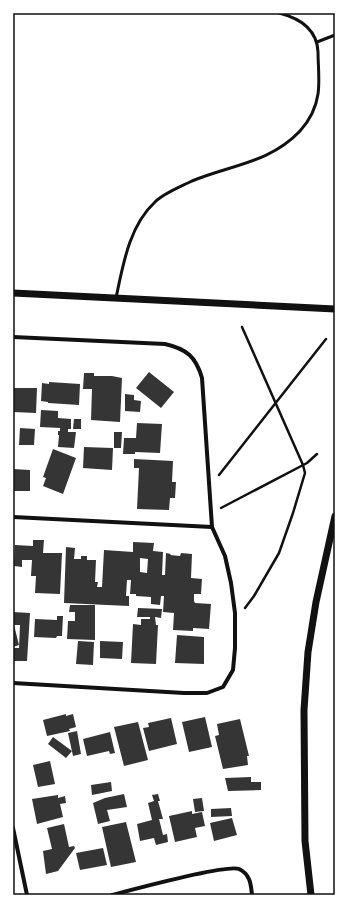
<svg xmlns="http://www.w3.org/2000/svg" width="348" height="908" font-family="'Work Sans',sans-serif">
	<style>
		.building { fill: #353535; fill-rule: evenodd }
		.lines { fill: none; stroke-linecap: round; stroke-linejoin: round }
		.path { stroke: #111; stroke-width: 2.5 }
		.service { stroke: #111; stroke-width: 3 }
		.minor { stroke: #111; stroke-width: 4 }
		.tertiary { stroke: #111; stroke-width: 7 }
		.neatline { fill: none; stroke: #111; stroke-width: 1.5 }
	</style>
	<rect width="100%" height="100%" fill="#fff"/>
	<g class="building">
		<path d="M149 372 174 392 161 408 136 388Z"/>
		<path d="M84 373H94V376H112L122 378 120 422 91 420 92 389H83Z"/>
		<path d="M49 382 80 384 79 405 48 403V402L41 401 42 383 49 384Z"/>
		<path d="M13 388H37L36 413 13 412Z"/>
		<path d="M125 394 134 395V400L141 401 140 412 125 411Z"/>
		<path d="M41 410 58 411V418L71 419V429H68V432H76L74 448 58 447 59 435H58V431H60V428L40 427Z"/>
		<path d="M74 419H81V429H73Z"/>
		<path d="M137 423 162 424 160 453 135 452V454H123L124 438H136Z"/>
		<path d="M20 428 35 429 34 445H19Z"/>
		<path d="M114 432H122L121 448H114Z"/>
		<path d="M84 447 113 448 112 470 83 468Z"/>
		<path d="M53 449 76 458 63 494 43 486 46 478 43 477Z"/>
		<path d="M134 459 173 461 172 482H176L175 498H170L169 510 137 509 139 468H134Z"/>
		<path d="M13 469 30 470V491H13Z"/>
		<path d="M33 540H44L43 553H62L60 594 35 593 36 576H31L32 560H22V567L14 566 15 545 33 546Z"/>
		<path d="M133 542 154 543 153 551 163 552 162 575H165L166 553 171 554 170 555 180 556 181 553 192 554 191 578 202 579 201 594H194V601L195 603 211 604 209 629 193 628V631L173 630 174 613 163 612 164 596H161L160 605 151 604V597L136 596V594H130L131 580H127L126 596H129V606L64 603 66 547 75 548 74 559H81V556H87V560H96L95 582H98L97 587H102L104 550 133 552ZM140 558 148 559 147 573 140 572Z"/>
		<path d="M70 605H95V640L67 639 68 621H75V612H69Z"/>
		<path d="M138 608 162 609 161 618 155 617 156 625H158L156 664 131 663 133 624 141 625V619H150V617H137Z"/>
		<path d="M13 612 30 613 27 661H13V648H19L20 625H14L19 645 13 647Z"/>
		<path d="M57 616H63L62 636H57L56 638 34 637 35 619 57 620Z"/>
		<path d="M177 635 204 637V664L175 663Z"/>
		<path d="M78 641 94 642 93 665 76 664Z"/>
		<path d="M100 641 123 642 122 659 100 658Z"/>
		<path d="M66 714V716L73 714 76 727 69 729 70 731 47 736 43 720Z"/>
		<path d="M205 717 212 747 189 752 182 722Z"/>
		<path d="M171 718 177 744 149 751 143 728 149 727 148 723Z"/>
		<path d="M240 719 249 756H247L248 765 223 769 215 736 219 735 217 724Z"/>
		<path d="M138 722 148 760 124 766 114 727Z"/>
		<path d="M77 731 81 754 73 756 68 733Z"/>
		<path d="M110 732 115 753 110 754 109 751 87 756 83 739Z"/>
		<path d="M53 737 72 751 66 758 48 744Z"/>
		<path d="M50 761 55 784 38 787 33 765Z"/>
		<path d="M251 777V782H261V790L228 791 225 778Z"/>
		<path d="M111 782 112 791 92 795 91 785Z"/>
		<path d="M124 794 127 807 107 810 110 821 98 824 93 803 105 798Z"/>
		<path d="M158 794 160 801H158L163 819H159L163 835 167 834 168 842 156 845 154 838 140 841 137 824 152 820 148 803 154 801 152 795Z"/>
		<path d="M58 795V798L65 796 66 803 60 804 63 817 37 824 32 799Z"/>
		<path d="M202 798 204 811 195 812 193 799Z"/>
		<path d="M231 808 232 816 211 817V809Z"/>
		<path d="M192 811V814L202 812 205 826 195 828 197 837 175 842 169 816Z"/>
		<path d="M232 818 237 835 214 841 210 823Z"/>
		<path d="M126 822 136 862 111 867 102 827Z"/>
		<path d="M64 824 69 847 74 846 75 848 58 871 46 874 43 851 52 849 47 828Z"/>
		<path d="M103 848 107 865 80 870 76 853Z"/>
	</g>
	<g class="lines">
		<g class="path">
			<path d="M242 327 303 465 305 473 293 513 279 553 254 596 245 608"/>
			<path d="M219 475 326 339"/>
			<path d="M221 508 307 463 317 454"/>
		</g>
		<g class="service">
			<path d="M317 42 335 35"/>
			<path d="M116 298C123 265 129 226 155 202 164 193 180 187 192 181 230 165 270 163 300 131 309 121 316 108 318 94 320 81 318 65 318 52 317 28 299 18 279 13"/>
		</g>
		<g class="minor">
			<path d="M13 337 165 344C187 349 196 357 202 378L212 527 225 556 231 583 235 613V648L233 670 223 687 207 693H184L13 683"/>
			<path d="M13 517 212 527"/>
			<path d="M13 828 27 895"/>
			<path d="M112 895C131 890 227 864 239 869 250 874 251 884 252 895"/>
		</g>
		<g class="tertiary">
			<path d="M13 293 335 309"/>
			<path d="M311 895 305 841 304 710 308 652 316 602 335 516"/>
		</g>
	</g>
	<rect width="348" height="908" fill="none" stroke="#ffffff" stroke-width="28"/>
	<rect x="14" y="14" width="320" height="880" class="neatline"/>
</svg>
